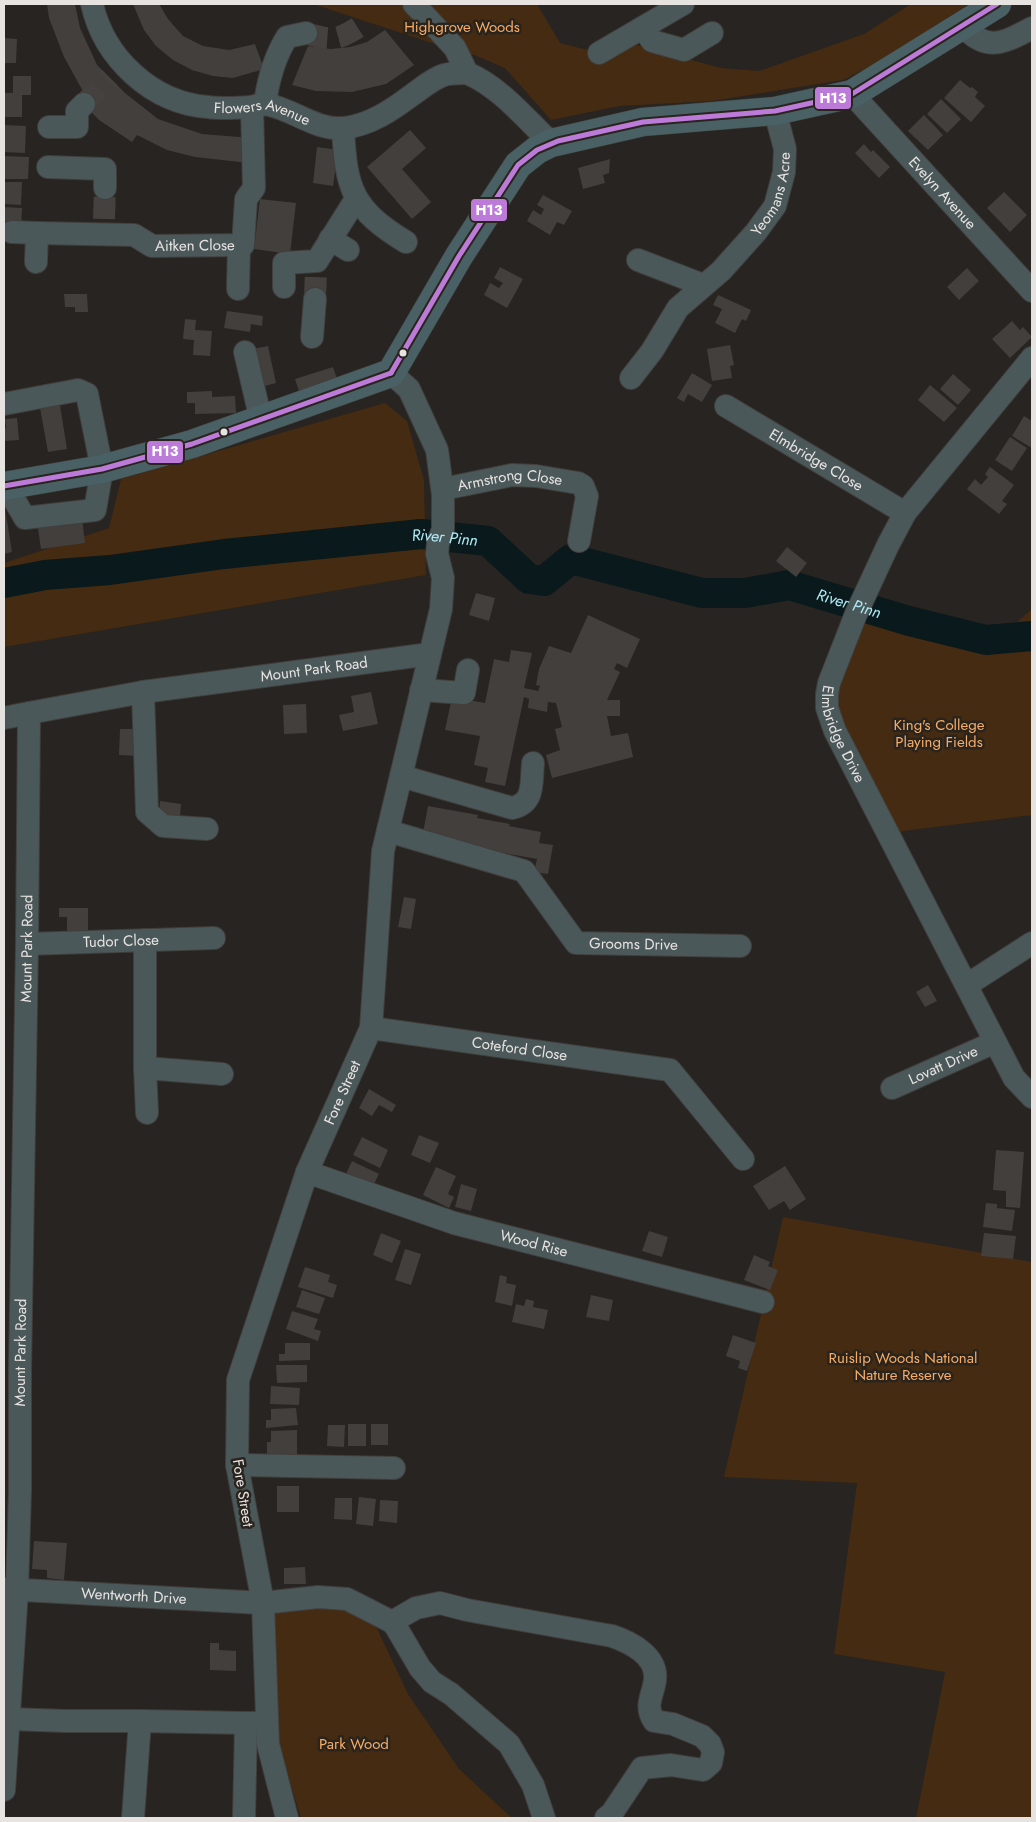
<svg xmlns="http://www.w3.org/2000/svg" width="1036" height="1822" font-family="Jost,sans-serif">
	<style>
		.green { fill: #452b11 }
		.lines { fill: none; stroke-linecap: round; stroke-linejoin: round }
		.river { stroke: #09191c; stroke-width: 30 }
		.building { fill: #423f3d }
		.minor-tunnel { stroke: #44413e; stroke-width: 22; stroke-dasharray: 22 11; stroke-linecap: butt }
		.minor-casing { stroke: #413f3d; stroke-width: 24 }
		.major-casing { stroke: #413f3d; stroke-width: 29 }
		.minor { stroke: #4b585a; stroke-width: 22 }
		.major { stroke: #496064; stroke-width: 28 }
		.bus-1-casing { stroke: #2a241e; stroke-width: 9 }
		.bus-1 { stroke: #bd7bd9; stroke-width: 5 }
		.bus-dot { fill: #e7e3e0; stroke: #2a241e; stroke-width: 2 }
		.labels { text-anchor: middle; dominant-baseline: central; stroke-width: 5; stroke-linejoin: round; paint-order: stroke }
		.park-label { font-size: 15px; fill: #f8ad66; stroke: #2a241e }
		.street-label { font-size: 15px; fill: #e7e3e0; stroke: #2a241e }
		.water-label { font-size: 16px; font-style: italic; fill: #afebf6; stroke: #2a241e }
		.line-badge { stroke: #2a241e; stroke-width: 2 }
		.badge-label { font-size: 14px; text-anchor: middle; font-weight: bold; fill: #fff }
	</style>
	<rect width="100%" height="100%" fill="#272421"/>
	<g class="green">
		<path d="M313 4H537L560 43 607 55 629 43 721 68 759 71 864 34 911 4H969L871 66 843 80 712 101 619 106 551 120 505 68 474 55 447 48Z"/>
		<path d="M385 403 407 421 424 480 426 575 4 647V563L109 528 121 479Z"/>
		<path d="M1032 609V815L887 833 827 694 856 614 981 653Z"/>
		<path d="M783 1217 1032 1262V1818H916L945 1672 834 1654 857 1483 724 1477Z"/>
		<path d="M330 1604 372 1618 408 1694 459 1769 512 1818H301L279 1745 273 1606Z"/>
	</g>
	<g class="lines">
		<path class="river" id="s1" d="M4 583 45 575 110 570 224 554 421 534 488 541 529 579 544 581 571 559 702 593H745L789 585 909 621 986 640 1032 636"/>
	</g>
	<g class="building">
		<path d="M47 4H75L80 28 97 65 125 93 158 119 202 134 252 138 249 163 195 157 167 150 137 135 132 142 99 120 78 98 84 93 64 57 49 18Z"/>
		<path d="M133 4H159L168 19 183 36 203 46 229 50 255 44 264 69 233 78 213 76 192 70 173 60 156 46 144 30Z"/>
		<path d="M385 30 414 65 386 84 352 92 316 91 292 85 308 46 331 49 350 47 367 42Z"/>
		<path d="M4 38 17 39 16 63H4Z"/>
		<path d="M13 76H31V95H22V117H4V93H13Z"/>
		<path d="M960 80 970 88 972 87 978 92 975 97 985 106 971 122 944 98Z"/>
		<path d="M941 99 961 119 947 133 927 114Z"/>
		<path d="M924 115 943 135 928 150 908 131Z"/>
		<path d="M4 125 26 126 25 153 4 152Z"/>
		<path d="M410 130 426 148 402 169 431 202 412 219 367 167Z"/>
		<path d="M864 144 871 152 873 150 890 167 879 178 855 153Z"/>
		<path d="M317 147 338 150 333 186 313 183Z"/>
		<path d="M4 156 29 157 28 179H4Z"/>
		<path d="M610 159 609 173 603 175 605 183 583 189 578 168Z"/>
		<path d="M4 182H22L21 205 4 204Z"/>
		<path d="M1004 192 1027 215 1010 232 987 208Z"/>
		<path d="M543 195 572 211 564 225 557 222 550 235 527 221 533 210 541 215 544 209 537 205Z"/>
		<path d="M260 199 296 203 290 254 254 249Z"/>
		<path d="M4 207 22 208 21 230 4 229Z"/>
		<path d="M500 267 523 279 507 308 484 295 490 283 499 288 503 283 494 278Z"/>
		<path d="M967 268 979 281 959 300 947 287Z"/>
		<path d="M64 294H87L88 312H75V307H65Z"/>
		<path d="M718 295 751 310 746 321 742 319 735 333 715 323 722 309 713 305Z"/>
		<path d="M227 311 263 316 262 326 251 324 250 332 224 328Z"/>
		<path d="M185 319 196 320 195 330 212 331 210 356 193 355 194 340 183 339Z"/>
		<path d="M1012 321 1020 330 1023 327 1032 337 1010 358 992 339Z"/>
		<path d="M730 345 734 365 730 366 732 378 712 381 707 349Z"/>
		<path d="M268 346 276 383 261 387 252 349Z"/>
		<path d="M333 367 338 382 302 400 295 379Z"/>
		<path d="M692 373 712 385 702 402 688 394 684 402 677 398Z"/>
		<path d="M953 374 971 390 958 405 940 389Z"/>
		<path d="M930 385 957 408 944 422 918 400Z"/>
		<path d="M212 391V397L235 396 236 413 195 414V403H187V392Z"/>
		<path d="M60 405 67 449 48 452 40 408Z"/>
		<path d="M1024 416 1032 421V448L1012 436Z"/>
		<path d="M17 418 19 440 4 441V429L6 428 5 419Z"/>
		<path d="M1010 437 1027 448 1012 471 995 460Z"/>
		<path d="M990 467 1014 485 1002 501 1007 504 999 514 967 489 975 479 981 485 988 477 985 474Z"/>
		<path d="M4 502 12 552 4 554Z"/>
		<path d="M80 502 85 543 41 549 35 508Z"/>
		<path d="M787 547 807 563 796 577 776 561Z"/>
		<path d="M476 593 495 598 489 621 469 615Z"/>
		<path d="M588 615 640 639 627 668 617 663 614 669 620 672 607 700H620V716H607L611 736 628 733 633 757 552 778 546 755 560 750 555 729 562 727 556 703 548 702 547 712 528 708 529 699 524 697 505 786 485 782 488 768 474 765 480 736 445 730 452 697 485 703 494 659 509 662 511 650 532 653 524 688 538 691 540 686 536 685 539 669 549 646 571 653Z"/>
		<path d="M371 692 378 724 343 731 339 715 354 712 351 696Z"/>
		<path d="M306 704 307 733 284 734 283 705Z"/>
		<path d="M120 729H140V756L119 755Z"/>
		<path d="M160 801 181 804 180 818 159 815Z"/>
		<path d="M428 806 478 815 477 818 510 824 509 826 541 832 539 843 553 845 548 874 534 872 537 859 422 838Z"/>
		<path d="M404 897 416 899 411 929 398 927Z"/>
		<path d="M59 908H88V938H67V917H59Z"/>
		<path d="M928 985 937 1001 925 1007 916 992Z"/>
		<path d="M369 1089 396 1105 392 1112 379 1105 372 1116 359 1108Z"/>
		<path d="M419 1135 439 1143 430 1163 411 1155Z"/>
		<path d="M362 1137 388 1150 380 1168 353 1155Z"/>
		<path d="M996 1150 1024 1152 1020 1208 1006 1207V1191L993 1190Z"/>
		<path d="M352 1161 379 1174 371 1190 344 1178Z"/>
		<path d="M785 1166 806 1199 790 1210 784 1201 769 1210 753 1186Z"/>
		<path d="M436 1167 456 1176 448 1194 454 1197 449 1208 423 1195Z"/>
		<path d="M461 1184 477 1189 471 1211 455 1207Z"/>
		<path d="M986 1203 997 1204V1208L1015 1210 1012 1231 983 1227Z"/>
		<path d="M649 1231 668 1237 662 1257 642 1251Z"/>
		<path d="M381 1233 401 1241 392 1263 373 1255Z"/>
		<path d="M984 1233 1016 1236 1013 1259 981 1256Z"/>
		<path d="M405 1249 421 1254 411 1285 395 1280Z"/>
		<path d="M754 1255 770 1262 768 1266 778 1270 770 1290 744 1280Z"/>
		<path d="M305 1267 330 1275 328 1282 337 1285 333 1298 298 1287Z"/>
		<path d="M500 1275 507 1277 506 1283 516 1285 512 1306 495 1302Z"/>
		<path d="M302 1290 325 1298 319 1314 296 1307Z"/>
		<path d="M591 1295 613 1300 609 1321 586 1317Z"/>
		<path d="M526 1299 534 1301 533 1307 548 1310 544 1329 512 1322 516 1304 524 1306Z"/>
		<path d="M292 1311 318 1319 314 1329 321 1331 318 1341 286 1329Z"/>
		<path d="M733 1335 756 1343 747 1371 738 1368 740 1361 726 1356Z"/>
		<path d="M285 1343H310V1360L279 1361V1354H285Z"/>
		<path d="M276 1365H307V1382L277 1383Z"/>
		<path d="M271 1386 300 1388 299 1405 270 1404Z"/>
		<path d="M296 1408 298 1425 266 1428V1420H271V1409Z"/>
		<rect x="348" y="1424" width="18" height="22"/>
		<rect x="371" y="1424" width="17" height="21"/>
		<path d="M328 1425H345L344 1447 327 1446Z"/>
		<path d="M297 1430V1457L267 1462V1442H271V1431Z"/>
		<rect x="277" y="1486" width="22" height="26"/>
		<path d="M359 1497 376 1499 373 1526 356 1524Z"/>
		<path d="M335 1498H352V1520L334 1519Z"/>
		<path d="M380 1500 398 1501 397 1523 379 1521Z"/>
		<path d="M34 1541 67 1543 64 1580 47 1578V1570L32 1569Z"/>
		<path d="M305 1567 306 1584H284V1568Z"/>
		<path d="M210 1643H219V1650L236 1651V1671L210 1670Z"/>
	</g>
	<g class="lines">
		<g class="minor-tunnel">
			<path d="M306 33C331 41 337 41 360 26"/>
			<path d="M84 104 110 78"/>
			<path d="M104 219 105 188"/>
			<path d="M315 299 316 270"/>
		</g>
		<defs>
			<g id="minor">
				<path id="s2" d="M92 4C104 58 152 103 208 107 222 109 236 108 250 107 257 106 262 103 269 105 294 110 317 131 344 128 370 125 392 110 412 95 422 88 432 79 444 75 451 73 460 73 467 73"/>
				<path d="M414 4 455 48 467 73C500 87 525 118 551 143"/>
				<path d="M962 25C986 53 1004 43 1032 28"/>
				<path d="M643 28 652 41 684 50 712 33"/>
				<path d="M599 53 683 4"/>
				<path id="s3" d="M852 94 1032 291"/>
				<path d="M265 104C268 80 274 58 287 37L306 33"/>
				<path d="M49 127H77V111L84 104"/>
				<path d="M343 128C346 189 352 209 406 242"/>
				<path d="M48 167 105 169V188"/>
				<path d="M12 232 37 233"/>
				<path d="M330 239 348 250"/>
				<path d="M638 260 703 285"/>
				<path id="s4" d="M36 262 37 233 134 235 152 246 243 245 246 199 254 188 252 107"/>
				<path d="M284 287V263L317 261 356 199"/>
				<path d="M238 289 239 245"/>
				<path d="M312 337 315 299"/>
				<path d="M245 352 261 420"/>
				<path id="s5" d="M1032 358 905 513 888 545 856 614 829 683 827 694V708L835 731 1014 1078 1032 1097"/>
				<path id="s6" d="M631 378 652 351 678 308 721 271 756 232 775 206 784 172 785 149 775 111"/>
				<path d="M4 404 78 390 87 394 102 469 95 510 25 518 6 486"/>
				<path id="s7" d="M726 406 905 513"/>
				<path id="s8" d="M443 489 512 475 536 476 578 483 583 486 587 496 579 541"/>
				<path d="M421 690 464 693 468 670"/>
				<path d="M143 692 147 812 163 826 207 829"/>
				<path d="M4 718 29 713"/>
				<path d="M401 776 512 808C535 803 531 783 533 763"/>
				<path id="s9" d="M388 831 524 871 576 943 740 946"/>
				<path d="M145 940V1068L147 1113"/>
				<path id="s10" d="M27 944 214 938"/>
				<path d="M967 985 1032 943"/>
				<path id="s11" d="M371 1028 670 1070 743 1159"/>
				<path d="M145 1068 222 1074"/>
				<path id="s12" d="M892 1088 995 1042"/>
				<path id="s13" d="M307 1172 454 1223 763 1302"/>
				<path d="M237 1465 394 1468"/>
				<path id="s14" d="M4 1589 263 1603 318 1597 347 1599 392 1622 396 1627 420 1668 432 1682 451 1694 509 1744 533 1785 544 1818"/>
				<path d="M392 1622 416 1608 440 1603 467 1610 612 1636C630 1642 658 1656 655 1680 653 1696 644 1705 654 1721L673 1724 702 1736 710 1744 713 1752 711 1763 703 1770 671 1765 642 1768 612 1813 606 1818"/>
				<path d="M9 1719 66 1721H140L133 1818"/>
				<path d="M140 1721 246 1723"/>
				<path id="s15" d="M4 1790 17 1590 20 1491V1371L27 944 29 713 143 692 430 654"/>
				<path d="M244 1818 246 1723H267"/>
				<path id="s16" d="M287 1818 268 1744 263 1603 237 1465 238 1380 307 1172 371 1028 383 851 441 609 443 578 437 554 438 543 443 529V495L437 450 409 389 391 373"/>
			</g>
			<path id="major" d="M4 486 102 469 192 444 391 373 459 256 518 165 537 150 551 143 643 122 775 111 852 94 997 4"/>
		</defs>
		<use href="#minor" class="minor-casing"/>
		<use href="#major" class="major-casing"/>
		<use href="#minor" class="minor"/>
		<use href="#major" class="major"/>
		<defs>
			<g id="bus-1">
				<path d="M391 373 459 256 518 165 537 150 558 141 643 122 775 111 852 94 997 4"/>
				<path d="M4 486 102 469 192 444 391 373"/>
			</g>
		</defs>
		<use href="#bus-1" class="bus-1-casing"/>
		<use href="#bus-1" class="bus-1"/>
	</g>
	<g class="bus-dot">
		<circle cx="403" cy="353" r="4.5"/>
		<circle cx="224" cy="432" r="4.5"/>
	</g>
	<g class="labels">
		<g class="park-label">
			<text x="462" y="27">Highgrove Woods</text>
			<text x="939" y="725">King's College<tspan x="939" dy="17">Playing Fields</tspan></text>
			<text x="903" y="1358">Ruislip Woods National<tspan x="903" dy="17">Nature Reserve</tspan></text>
			<text x="354" y="1744">Park Wood</text>
		</g>
		<g class="street-label">
			<text stroke="none"><textPath href="#s2" startOffset="221">Flowers Avenue</textPath></text>
			<text stroke="none"><textPath href="#s6" startOffset="236">Yeomans Acre</textPath></text>
			<text stroke="none"><textPath href="#s3" startOffset="134">Evelyn Avenue</textPath></text>
			<text stroke="none"><textPath href="#s4" startOffset="190">Aitken Close</textPath></text>
			<text stroke="none"><textPath href="#s7" startOffset="105">Elmbridge Close</textPath></text>
			<text stroke="none"><textPath href="#s8" startOffset="68">Armstrong Close</textPath></text>
			<text stroke="none"><textPath href="#s15" startOffset="1366">Mount Park Road</textPath></text>
			<text stroke="none"><textPath href="#s5" startOffset="441">Elmbridge Drive</textPath></text>
			<text stroke="none"><textPath href="#s10" startOffset="94">Tudor Close</textPath></text>
			<text stroke="none"><textPath href="#s9" startOffset="288">Grooms Drive</textPath></text>
			<text stroke="none"><textPath href="#s15" startOffset="842">Mount Park Road</textPath></text>
			<text stroke="none"><textPath href="#s11" startOffset="150">Coteford Close</textPath></text>
			<text stroke="none"><textPath href="#s12" startOffset="56">Lovatt Drive</textPath></text>
			<text stroke="none"><textPath href="#s16" startOffset="749">Fore Street</textPath></text>
			<text stroke="none"><textPath href="#s13" startOffset="238">Wood Rise</textPath></text>
			<text stroke="none"><textPath href="#s15" startOffset="438">Mount Park Road</textPath></text>
			<text transform="translate(243 1493) rotate(81)">Fore Street</text>
			<text stroke="none"><textPath href="#s14" startOffset="130">Wentworth Drive</textPath></text>
		</g>
		<g class="water-label">
			<text stroke="none"><textPath href="#s1" startOffset="444">River Pinn</textPath></text>
			<text stroke="none"><textPath href="#s1" startOffset="879">River Pinn</textPath></text>
		</g>
	</g>
	<g class="line-badge">
		<rect x="814" y="86" width="38" height="24" rx="5" fill="#bd7bd9"/>
		<rect x="470" y="198" width="38" height="24" rx="5" fill="#bd7bd9"/>
		<rect x="146" y="440" width="38" height="24" rx="5" fill="#bd7bd9"/>
	</g>
	<g class="badge-label">
		<text x="833" y="103">H13</text>
		<text x="489" y="215">H13</text>
		<text x="165" y="456">H13</text>
	</g>
	<rect width="1036" height="1822" fill="none" stroke="#e7e3e0" stroke-width="10"/>
</svg>
